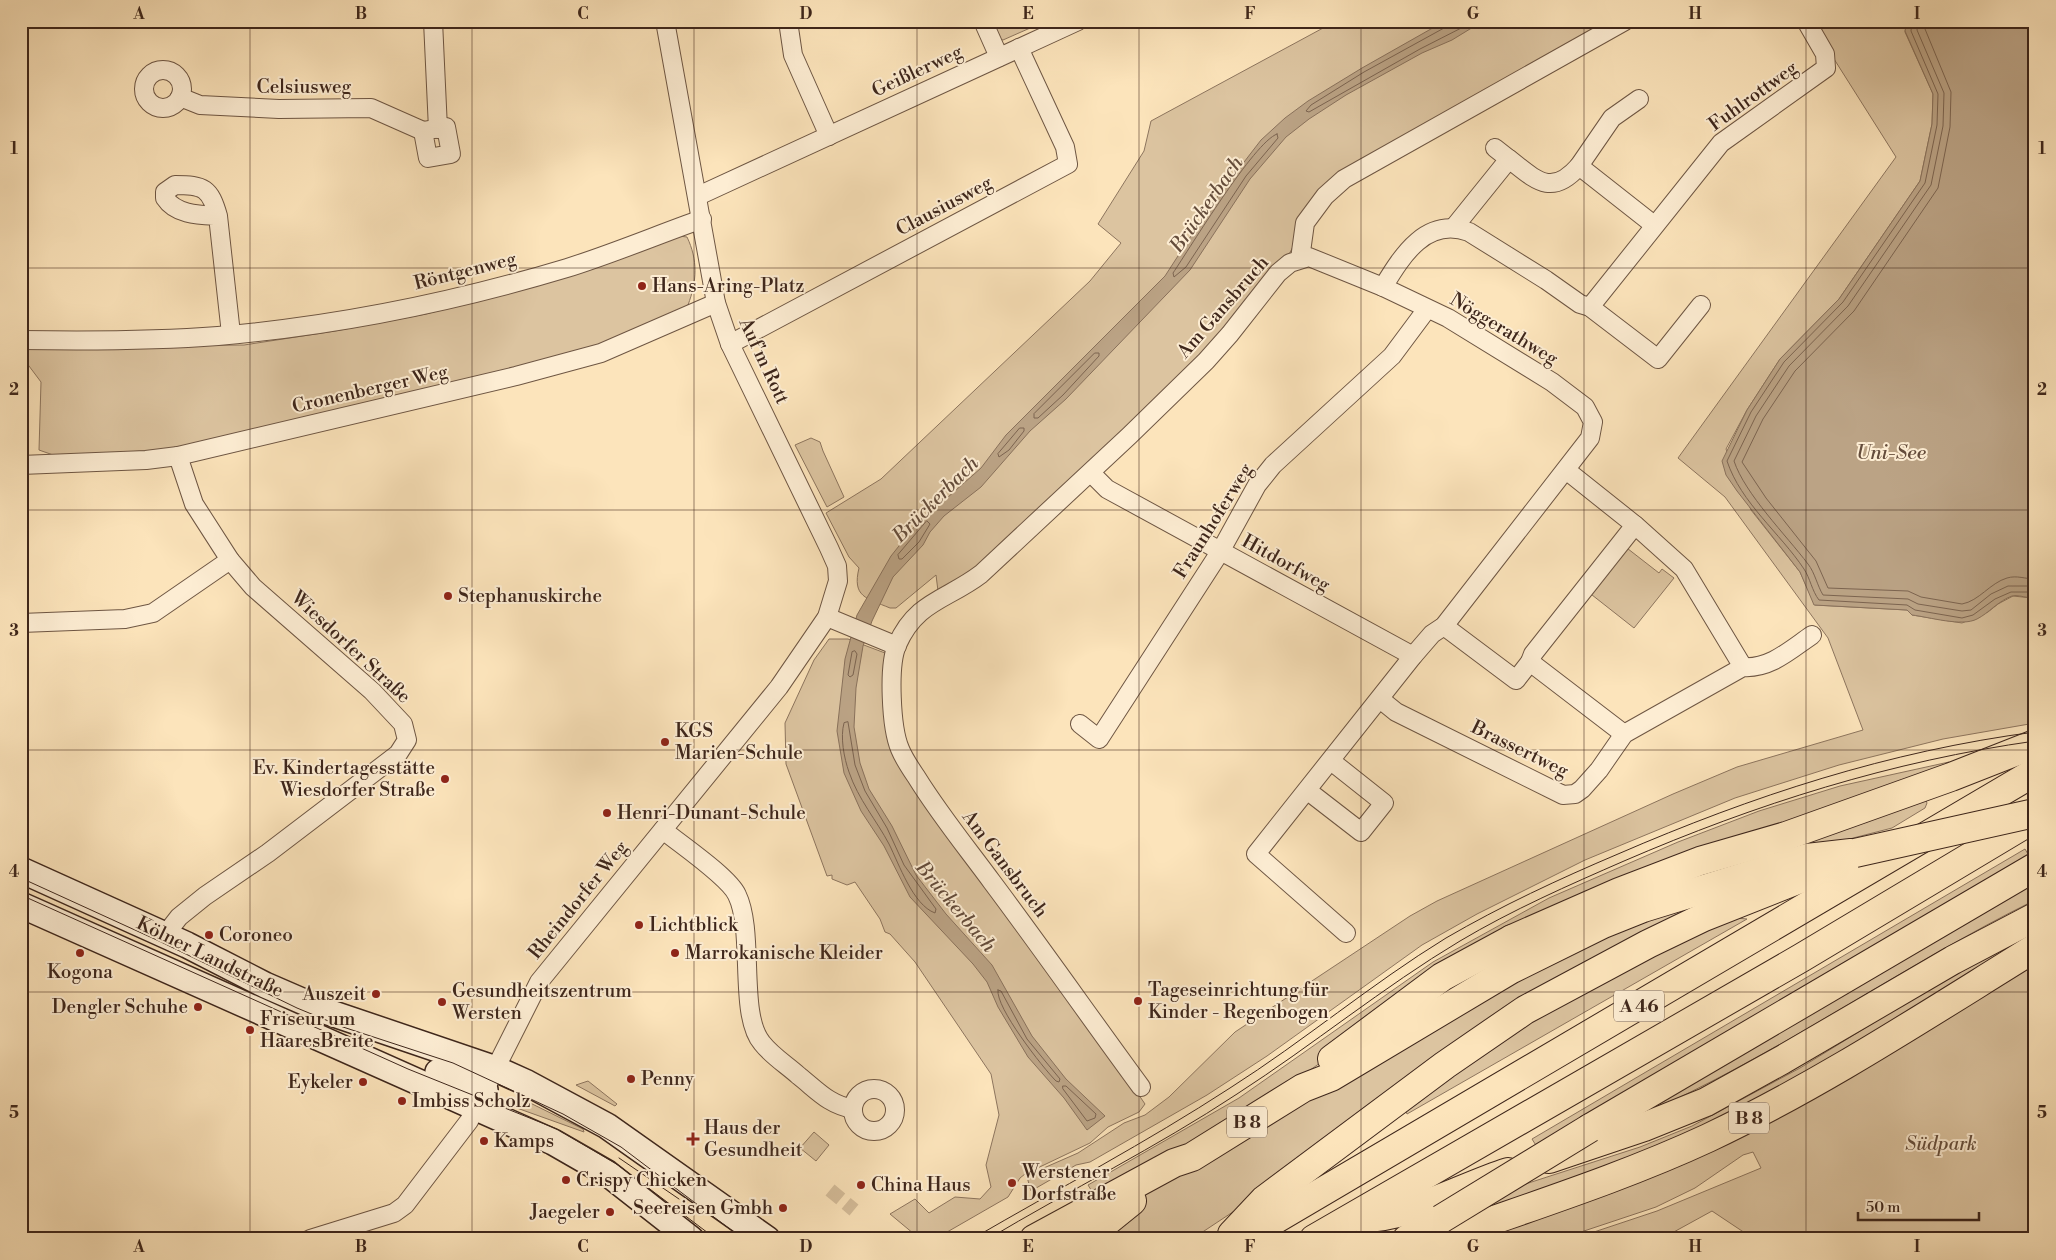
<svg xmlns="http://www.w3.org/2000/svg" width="2056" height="1260" font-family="'Libre Bodoni',serif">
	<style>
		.green { fill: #dcc4a0; stroke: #8d755e }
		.water { fill: #bba385; stroke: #89715b }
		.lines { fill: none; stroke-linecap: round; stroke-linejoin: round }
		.shore { stroke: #7c6450; stroke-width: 1 }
		.pedestrian-tunnel { stroke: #d6be9b; stroke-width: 14; stroke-dasharray: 14 7; stroke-linecap: butt }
		.minor-casing { stroke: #6e5643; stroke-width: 20 }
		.secondary-casing { stroke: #3e261b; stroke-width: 28 }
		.primary-casing { stroke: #3e261b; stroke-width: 30 }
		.motorway-casing { stroke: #3e261b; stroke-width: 30 }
		.minor { stroke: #fdedd3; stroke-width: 18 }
		.secondary { stroke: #fdedd3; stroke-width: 25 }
		.primary { stroke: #fce4bb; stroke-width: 28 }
		.motorway { stroke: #fce4bb; stroke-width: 28 }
		.tram { stroke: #3e261b; stroke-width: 1 }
		.primary-bridge-casing { stroke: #3e261b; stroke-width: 30; stroke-linecap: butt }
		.motorway-bridge-casing { stroke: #3e261b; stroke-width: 30; stroke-linecap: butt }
		.primary-bridge { stroke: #fce4bb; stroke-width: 28 }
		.motorway-bridge { stroke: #fce4bb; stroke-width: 28 }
		.grid { fill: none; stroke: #3e261b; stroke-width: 1; stroke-opacity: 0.55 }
		.poi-dot { fill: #8f2418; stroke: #fdedd3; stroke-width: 2 }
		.labels { text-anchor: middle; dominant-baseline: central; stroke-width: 4; stroke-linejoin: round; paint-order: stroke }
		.shield { fill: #fdedd3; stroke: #776252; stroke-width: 1 }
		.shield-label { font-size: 18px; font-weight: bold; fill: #3e261b }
		.street-label { font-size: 19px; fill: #3e261b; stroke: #fdedd3 }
		.poi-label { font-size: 19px; fill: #3e261b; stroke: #fdedd3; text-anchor: start }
		.park-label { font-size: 19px; font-style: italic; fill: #664e3c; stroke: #fdedd3 }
		.water-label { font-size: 20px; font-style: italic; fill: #644c3b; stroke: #fdedd3 }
		.neatline { fill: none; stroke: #3e261b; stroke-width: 2 }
		.grid-label { font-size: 16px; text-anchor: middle; font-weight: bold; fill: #3e261b }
	</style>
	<rect width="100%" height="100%" fill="#fce4bb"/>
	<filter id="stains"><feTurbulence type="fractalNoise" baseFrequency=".004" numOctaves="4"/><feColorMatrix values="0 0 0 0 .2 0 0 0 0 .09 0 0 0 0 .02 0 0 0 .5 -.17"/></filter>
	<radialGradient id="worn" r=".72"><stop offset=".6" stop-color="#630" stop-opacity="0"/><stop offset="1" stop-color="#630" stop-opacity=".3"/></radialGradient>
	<g class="green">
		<path d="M989 21H1046L1003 40 999 39Z"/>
		<path d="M1336 21H1618L1362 166 1294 245 1288 256 1227 332 972 573 938 591 936 575 896 608H890C866 598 852 597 859 568L849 557 826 513 881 479 1090 281 1121 243 1098 224 1144 151 1151 121Z"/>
		<path d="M1810 21H1907L1905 32 1933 94 1932 124 1920 181 1839 299 1780 359 1747 410 1726 449 1751 510 1800 572 1815 605 1907 610 1912 615 1962 623 1988 612 1998 604 2013 596 2032 598 2035 596V723L1943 739 1839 765 1735 798 1585 860 1477 914 1422 945 1267 1056 1207 1095 1090 1162 1076 1165 1031 1191 1027 1177 1030 1174 1078 1153 1124 1123 1145 1115 1169 1097 1235 1032 1410 916 1437 901 1673 794 1737 767 1863 730 1828 638 1725 497 1678 458 1896 157Z"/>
		<path d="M679 236 687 237C698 260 697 281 688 305L663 320 606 344 529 366 177 449 56 456 39 450 41 382 26 362 21 361V347L244 345 335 331 426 314 534 285Z"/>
		<path d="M811 438 820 442 823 451 844 497 827 507 795 445Z"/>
		<path d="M1623 545 1659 573 1662 569 1674 578 1634 628 1587 591Z"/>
		<path d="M829 639H848L885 653 890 730 1145 1104 1139 1112 1108 1127 1090 1143 1025 1174 1020 1178 1008 1197 935 1239H920L890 1214 915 1199 929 1213 955 1197 980 1199 991 1187 986 1165 999 1115 991 1074 915 962 890 934 885 932 880 919 855 882 847 885 832 879V875L827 876 786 764 785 723 814 660Z"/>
		<path d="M1949 762 1950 768 1639 877 1320 1063 1258 1107 1093 1193 1088 1185 1239 1098 1433 962 1549 898 1678 842 1759 811 1840 786Z"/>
		<path d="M1925 798 1927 803 1925 808 1892 828 1791 854 1381 1037 1414 1001 1617 901Z"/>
		<path d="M2025 849 2032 861 1537 1147 1532 1139Z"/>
		<path d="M2035 879V900C1900 967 1777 1056 1639 1116L1647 1107Z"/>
		<path d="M1695 906 1192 1239H1092L1150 1189 1462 1001 1652 911Z"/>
		<path d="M1727 917 1747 919 1407 1114 1404 1107 1495 1041Z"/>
		<path d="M2035 932V936L1963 983 1713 1126 1463 1219 1513 1188 1640 1147 1692 1126 1800 1068 1922 993Z"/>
		<path d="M2035 955V1239H1844L1836 1233 1831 1239H1754L1712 1211 1661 1239H1573L1657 1211 1761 1168 1753 1152 1743 1155 1695 1188 1656 1207 1560 1239H1456L1565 1202Z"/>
		<path d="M588 1081 617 1104 615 1106 576 1085Z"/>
		<path d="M518 1097 583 1129 584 1132 514 1107Z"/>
		<path d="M814 1132 829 1145 816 1161 800 1148Z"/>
	</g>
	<g class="water">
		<path d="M1445 21H1483L1452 40 1422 53 1346 95 1309 119 1286 137 1250 179 1190 270 1066 399 1030 431 981 487 944 516 930 532 923 545 893 577 872 621 863 646 856 688 854 727 860 763 869 789 892 826 916 875 946 914 992 965 1032 1036 1066 1079 1105 1116 1087 1130 1064 1098 1028 1057 998 1007 987 982 973 964 910 897 884 846 861 811 844 773 837 731 845 659 857 615 891 556 914 527 981 468 1006 435 1165 276 1211 205 1261 140 1285 118 1308 101 1362 68Z"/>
		<path d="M1907 21H2035V596C2028 600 2020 594 2012 596 1998 601 1989 613 1977 619 1962 627 1929 617 1912 615L1907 610 1814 605 1800 572 1737 491 1726 475 1722 461 1747 410 1780 359 1839 299 1920 181 1932 124 1933 94 1905 31Z"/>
	</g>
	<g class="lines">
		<g class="shore">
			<path d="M1447 21 1444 28 1364 72 1311 105 1306 111 1309 112 1420 49 1475 21"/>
			<path d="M1912 21 1911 31 1938 94 1937 125 1925 183 1843 302 1784 362 1751 412 1727 461C1741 503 1780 533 1804 569 1810 578 1812 591 1819 600L1907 605 1915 610 1962 618 1973 615 1995 599 2011 592H2035"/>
			<path d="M1918 21 1917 30 1944 93 1943 126 1931 185 1848 306 1789 366 1756 416 1734 461C1745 494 1786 535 1808 564 1815 573 1817 585 1823 595L1908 599 1918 604 1962 611 1971 610 1991 594 2008 586H2035"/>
			<path d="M1925 21V29L1951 92 1950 127 1938 188 1854 311 1795 371 1763 419 1742 462 1766 498 1816 561 1828 588 1908 591 1921 597 1962 604C1979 601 1990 583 2007 578 2017 575 2025 579 2035 579"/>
			<path d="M1277 134 1278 138 1246 176 1186 267 1174 277 1173 273C1190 248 1254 142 1277 134Z"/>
			<path d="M1095 353H1099V356L1063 395 1038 418H1034V414Z"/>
			<path d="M1020 428H1024V431L1009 450 999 457 998 454Z"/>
			<path d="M927 521 930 524 919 542 902 559H899L898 555Z"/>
			<path d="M855 651 857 654 853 675 850 677 848 675 852 652Z"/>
			<path d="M848 722 855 765 865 791 887 828 904 865 936 909 935 913C913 905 899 864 889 844 877 821 858 799 849 772 844 758 840 737 844 723Z"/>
			<path d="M998 990 1001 991 1027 1039 1060 1079 1059 1082 1056 1081C1043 1068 995 1007 998 990Z"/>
			<path d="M1063 1086H1066L1096 1114 1095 1118 1087 1121 1063 1089Z"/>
		</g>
		<path class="pedestrian-tunnel" d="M830 1190 854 1210"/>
		<defs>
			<g id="minor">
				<path d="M433 21 438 129"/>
				<path d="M788 21 793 55 829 136"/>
				<path d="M983 21 999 57"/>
				<circle cx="163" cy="89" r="19"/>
				<path d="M180 97 200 105 279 109 371 108 423 131"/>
				<path d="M446 127 451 154 428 158 423 131Z"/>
				<path d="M1495 148 1509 159"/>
				<path d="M1579 166 1612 118 1639 99"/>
				<path d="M698 196 1078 21"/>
				<path d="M218 216C200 215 176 215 165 198V192L175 185C204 185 210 188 218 216L231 334"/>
				<path d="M1455 226 1509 159C1535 179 1551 198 1579 166L1654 225"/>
				<path d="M1300 259 1305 223 1325 196 1344 179 1625 21"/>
				<path d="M1383 287C1402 256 1426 216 1469 232L1546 280 1580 304 1590 307 1658 359 1701 305"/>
				<path d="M1590 307 1721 143 1826 68 1825 54 1806 21"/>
				<path d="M21 340C87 341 153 341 218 336 335 326 454 302 567 268 612 254 657 235 702 219"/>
				<path d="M730 344 1068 164 1065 147 1019 48"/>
				<path d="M21 465 146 460 178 456 516 376 601 353 716 303"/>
				<path d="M1566 470 1635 525 1684 569 1743 667"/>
				<path d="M1091 473 1107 489 1413 656"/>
				<path d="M827 617 897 646"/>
				<path d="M21 623 125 619 153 613 230 560"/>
				<path d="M1444 626 1516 680 1530 662 1624 734"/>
				<path d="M1530 662 1533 654 1635 525"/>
				<path d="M1380 699 1396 712 1563 795 1575 794 1582 789 1599 770 1624 734 1743 667C1770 669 1790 650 1812 635"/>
				<path d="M1080 724 1099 739 1220 552 1257 485 1273 465 1392 356 1427 309"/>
				<path d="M1308 791 1361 832 1384 803 1331 761"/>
				<path d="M663 830C680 844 729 877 737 895 755 932 738 1015 762 1043 772 1056 787 1065 799 1076 818 1091 828 1104 853 1109"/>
				<path d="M165 935 179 917 205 896 268 853 398 754 407 740 403 724 372 691 253 587 230 560 194 504 178 456"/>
				<path d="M1141 1087C1091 1019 1043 950 992 882 967 848 940 815 917 778 911 769 904 759 900 749 891 728 888 666 897 645 916 601 947 600 981 574L1129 436 1206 361 1230 334 1278 273 1290 263 1309 257 1383 287 1448 318 1552 382 1585 407 1593 422 1590 438 1444 626 1432 634 1413 656 1256 854 1346 933"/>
				<circle cx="874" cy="1110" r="21"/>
				<path d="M310 1239 394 1213 405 1205 469 1121 539 982 779 687 827 617 838 581 837 566 829 548 730 344 716 303 665 21"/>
			</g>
			<g id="secondary">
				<path d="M21 870 187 945 265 985 325 1011 496 1069 527 1083 607 1126 767 1239"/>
				<path d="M21 905 553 1142 607 1173 691 1239"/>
				<path d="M438 1072 485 1090"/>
			</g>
			<g id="primary">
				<path d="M1332 1059 1442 977 1512 939"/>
				<path d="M1034 1239 1174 1163 1192 1157 1303 1088 1331 1077 1510 970 1603 924 1643 908 1763 871 1807 858 1851 853"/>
				<path d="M1085 1239 1132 1201"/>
				<path d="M1440 1239C1529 1207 1622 1178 1708 1138 1822 1084 1928 1014 2035 948"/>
			</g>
			<g id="motorway">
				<path d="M1512 939 1619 892 1700 861 1786 836 1951 777 2035 744"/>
				<path d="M1590 1128 2035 867"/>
				<path d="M1549 1159 1644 1127 1706 1102 1782 1060 1953 960 2035 917"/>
				<path d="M1362 1218C1409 1218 1463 1186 1508 1172"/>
				<path d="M1232 1234 1264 1200 1445 1065 1525 1010 1648 944 1704 917 1810 875 1855 853"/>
				<path d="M1242 1239 2035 772"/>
				<path d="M1314 1239 1801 958 2035 818"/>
				<path d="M1407 1239 1441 1219"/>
			</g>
		</defs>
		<use href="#minor" class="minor-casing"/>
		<use href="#secondary" class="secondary-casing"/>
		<use href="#primary" class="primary-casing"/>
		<use href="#motorway" class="motorway-casing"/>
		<use href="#minor" class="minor"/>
		<use href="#secondary" class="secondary"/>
		<use href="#primary" class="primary"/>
		<use href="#motorway" class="motorway"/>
		<g class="tram">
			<path d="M21 878 159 941 297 1008 343 1027 453 1063 563 1114 621 1147 743 1239"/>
			<path d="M21 895 408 1069 557 1129 618 1165 716 1239"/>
			<path d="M619 1158 679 1199"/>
			<path d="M972 1239C1058 1189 1147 1142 1230 1088 1304 1041 1371 984 1446 938 1501 906 1559 879 1618 854 1752 796 1889 751 2035 732"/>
			<path d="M988 1239C1070 1190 1157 1147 1237 1094 1313 1045 1383 987 1460 941 1512 910 1569 885 1624 861 1756 804 1892 761 2035 741"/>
		</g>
		<defs>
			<path id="primary-bridge" d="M1855 853 2035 813"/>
			<path id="motorway-bridge" d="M1441 1219 1590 1128"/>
		</defs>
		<use href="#primary-bridge" class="primary-bridge-casing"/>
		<use href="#motorway-bridge" class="motorway-bridge-casing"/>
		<use href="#primary-bridge" class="primary-bridge"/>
		<use href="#motorway-bridge" class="motorway-bridge"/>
	</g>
	<path class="grid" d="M250 21V1239M472 21V1239M694 21V1239M917 21V1239M1139 21V1239M1361 21V1239M1584 21V1239M1806 21V1239M21 268H2035M21 510H2035M21 750H2035M21 992H2035"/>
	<g class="poi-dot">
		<circle cx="642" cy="286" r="5"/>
		<circle cx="448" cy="596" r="5"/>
		<circle cx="665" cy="742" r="5"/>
		<circle cx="445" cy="779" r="5"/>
		<circle cx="607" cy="813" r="5"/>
		<circle cx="639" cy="925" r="5"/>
		<circle cx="209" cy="935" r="5"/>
		<circle cx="80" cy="953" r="5"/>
		<circle cx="675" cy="953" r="5"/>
		<circle cx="376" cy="994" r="5"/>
		<circle cx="1138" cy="1001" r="5"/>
		<circle cx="442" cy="1002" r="5"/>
		<circle cx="198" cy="1007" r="5"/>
		<circle cx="250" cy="1030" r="5"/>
		<circle cx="631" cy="1079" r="5"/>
		<circle cx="363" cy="1082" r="5"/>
		<circle cx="402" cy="1101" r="5"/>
		<path d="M690.5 1131.5h5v5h5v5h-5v5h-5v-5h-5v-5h5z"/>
		<circle cx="484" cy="1141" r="5"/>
		<circle cx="566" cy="1180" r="5"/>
		<circle cx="1012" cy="1183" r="5"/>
		<circle cx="861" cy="1185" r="5"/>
		<circle cx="783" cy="1208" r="5"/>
		<circle cx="610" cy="1212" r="5"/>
	</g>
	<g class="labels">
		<g class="shield">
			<rect x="1614" y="990.5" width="50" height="31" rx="4"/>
			<rect x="1729" y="1102.5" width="40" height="31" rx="4"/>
			<rect x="1227" y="1106.5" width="40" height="31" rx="4"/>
		</g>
		<g class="shield-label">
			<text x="1639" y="1006">A 46</text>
			<text x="1749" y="1118">B 8</text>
			<text x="1247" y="1122">B 8</text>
		</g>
		<g class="street-label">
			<text transform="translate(917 71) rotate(-25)">Geißlerweg</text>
			<text x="304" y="87">Celsiusweg</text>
			<text transform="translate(1753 96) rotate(-36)">Fuhlrottweg</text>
			<text transform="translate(944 206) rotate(-28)">Clausiusweg</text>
			<text transform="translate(465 271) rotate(-14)">Röntgenweg</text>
			<text transform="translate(1223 307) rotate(-49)">Am Gansbruch</text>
			<text transform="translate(1504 329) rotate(31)">Nöggerathweg</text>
			<text transform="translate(764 361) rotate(65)">Auf'm Rott</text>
			<text transform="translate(370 389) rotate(-13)">Cronenberger Weg</text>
			<text transform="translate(1213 521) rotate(-58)">Fraunhoferweg</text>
			<text transform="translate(1286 563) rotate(29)">Hitdorfweg</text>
			<text transform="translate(351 647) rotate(43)">Wiesdorfer Straße</text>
			<text transform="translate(1520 749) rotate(26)">Brassertweg</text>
			<text transform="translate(1005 864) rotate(53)">Am Gansbruch</text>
			<text transform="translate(578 900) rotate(-51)">Rheindorfer Weg</text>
			<text transform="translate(210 957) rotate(26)">Kölner Landstraße</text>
		</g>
		<g class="poi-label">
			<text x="652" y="286">Hans-Aring-Platz</text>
			<text x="458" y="596">Stephanuskirche</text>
			<text x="675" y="731">KGS<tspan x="675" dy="22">Marien-Schule</tspan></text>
			<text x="435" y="768" text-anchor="end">Ev. Kindertagesstätte<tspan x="435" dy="22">Wiesdorfer Straße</tspan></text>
			<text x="617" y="813">Henri-Dunant-Schule</text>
			<text x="649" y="925">Lichtblick</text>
			<text x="219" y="935">Coroneo</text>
			<text x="685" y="953">Marrokanische Kleider</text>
			<text x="80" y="972" text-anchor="middle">Kogona</text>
			<text x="1148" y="990">Tageseinrichtung für<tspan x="1148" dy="22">Kinder - Regenbogen</tspan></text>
			<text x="452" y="991">Gesundheitszentrum<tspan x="452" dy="22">Wersten</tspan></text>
			<text x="366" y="994" text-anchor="end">Auszeit</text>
			<text x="188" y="1007" text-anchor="end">Dengler Schuhe</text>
			<text x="260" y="1019">Friseur um<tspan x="260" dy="22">HaaresBreite</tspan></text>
			<text x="641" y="1079">Penny</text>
			<text x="353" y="1082" text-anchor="end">Eykeler</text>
			<text x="412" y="1101">Imbiss Scholz</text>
			<text x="704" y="1128">Haus der<tspan x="704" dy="22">Gesundheit</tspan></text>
			<text x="494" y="1141">Kamps</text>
			<text x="1022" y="1172">Werstener<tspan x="1022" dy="22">Dorfstraße</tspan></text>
			<text x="576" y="1180">Crispy Chicken</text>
			<text x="871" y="1185">China Haus</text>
			<text x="773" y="1208" text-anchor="end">Seereisen Gmbh</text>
			<text x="600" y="1212" text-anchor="end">Jaegeler</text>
		</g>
		<g class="park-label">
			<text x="1941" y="1144">Südpark</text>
		</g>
		<g class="water-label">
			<text transform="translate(1207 205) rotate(-55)">Brückerbach</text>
			<text x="1891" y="453">Uni-See</text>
			<text transform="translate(936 500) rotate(-45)">Brückerbach</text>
			<text transform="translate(955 907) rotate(50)">Brückerbach</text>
		</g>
	</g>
	<rect width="2056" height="1260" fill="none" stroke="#fce4bb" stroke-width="55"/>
	<path d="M1858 1212v8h121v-8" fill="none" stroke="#3e261b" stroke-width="2.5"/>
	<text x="1866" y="1212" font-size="15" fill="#3e261b" stroke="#fdedd3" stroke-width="4" paint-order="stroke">50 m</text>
	<rect x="28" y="28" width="2000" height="1204" class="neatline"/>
	<g class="grid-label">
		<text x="139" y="19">A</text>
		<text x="361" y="19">B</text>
		<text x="583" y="19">C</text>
		<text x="806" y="19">D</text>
		<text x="1028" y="19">E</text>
		<text x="1250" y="19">F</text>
		<text x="1473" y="19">G</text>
		<text x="1695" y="19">H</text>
		<text x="1917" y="19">I</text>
		<text x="14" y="154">1</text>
		<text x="2042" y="154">1</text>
		<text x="14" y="395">2</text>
		<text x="2042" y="395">2</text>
		<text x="14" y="636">3</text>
		<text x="2042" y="636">3</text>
		<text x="14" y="877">4</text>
		<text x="2042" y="877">4</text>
		<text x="14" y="1118">5</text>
		<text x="2042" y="1118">5</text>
		<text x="139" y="1252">A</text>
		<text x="361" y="1252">B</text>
		<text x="583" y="1252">C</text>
		<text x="806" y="1252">D</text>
		<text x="1028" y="1252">E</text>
		<text x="1250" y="1252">F</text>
		<text x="1473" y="1252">G</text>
		<text x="1695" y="1252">H</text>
		<text x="1917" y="1252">I</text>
	</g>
	<rect width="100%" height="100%" filter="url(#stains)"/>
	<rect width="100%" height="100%" fill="url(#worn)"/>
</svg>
